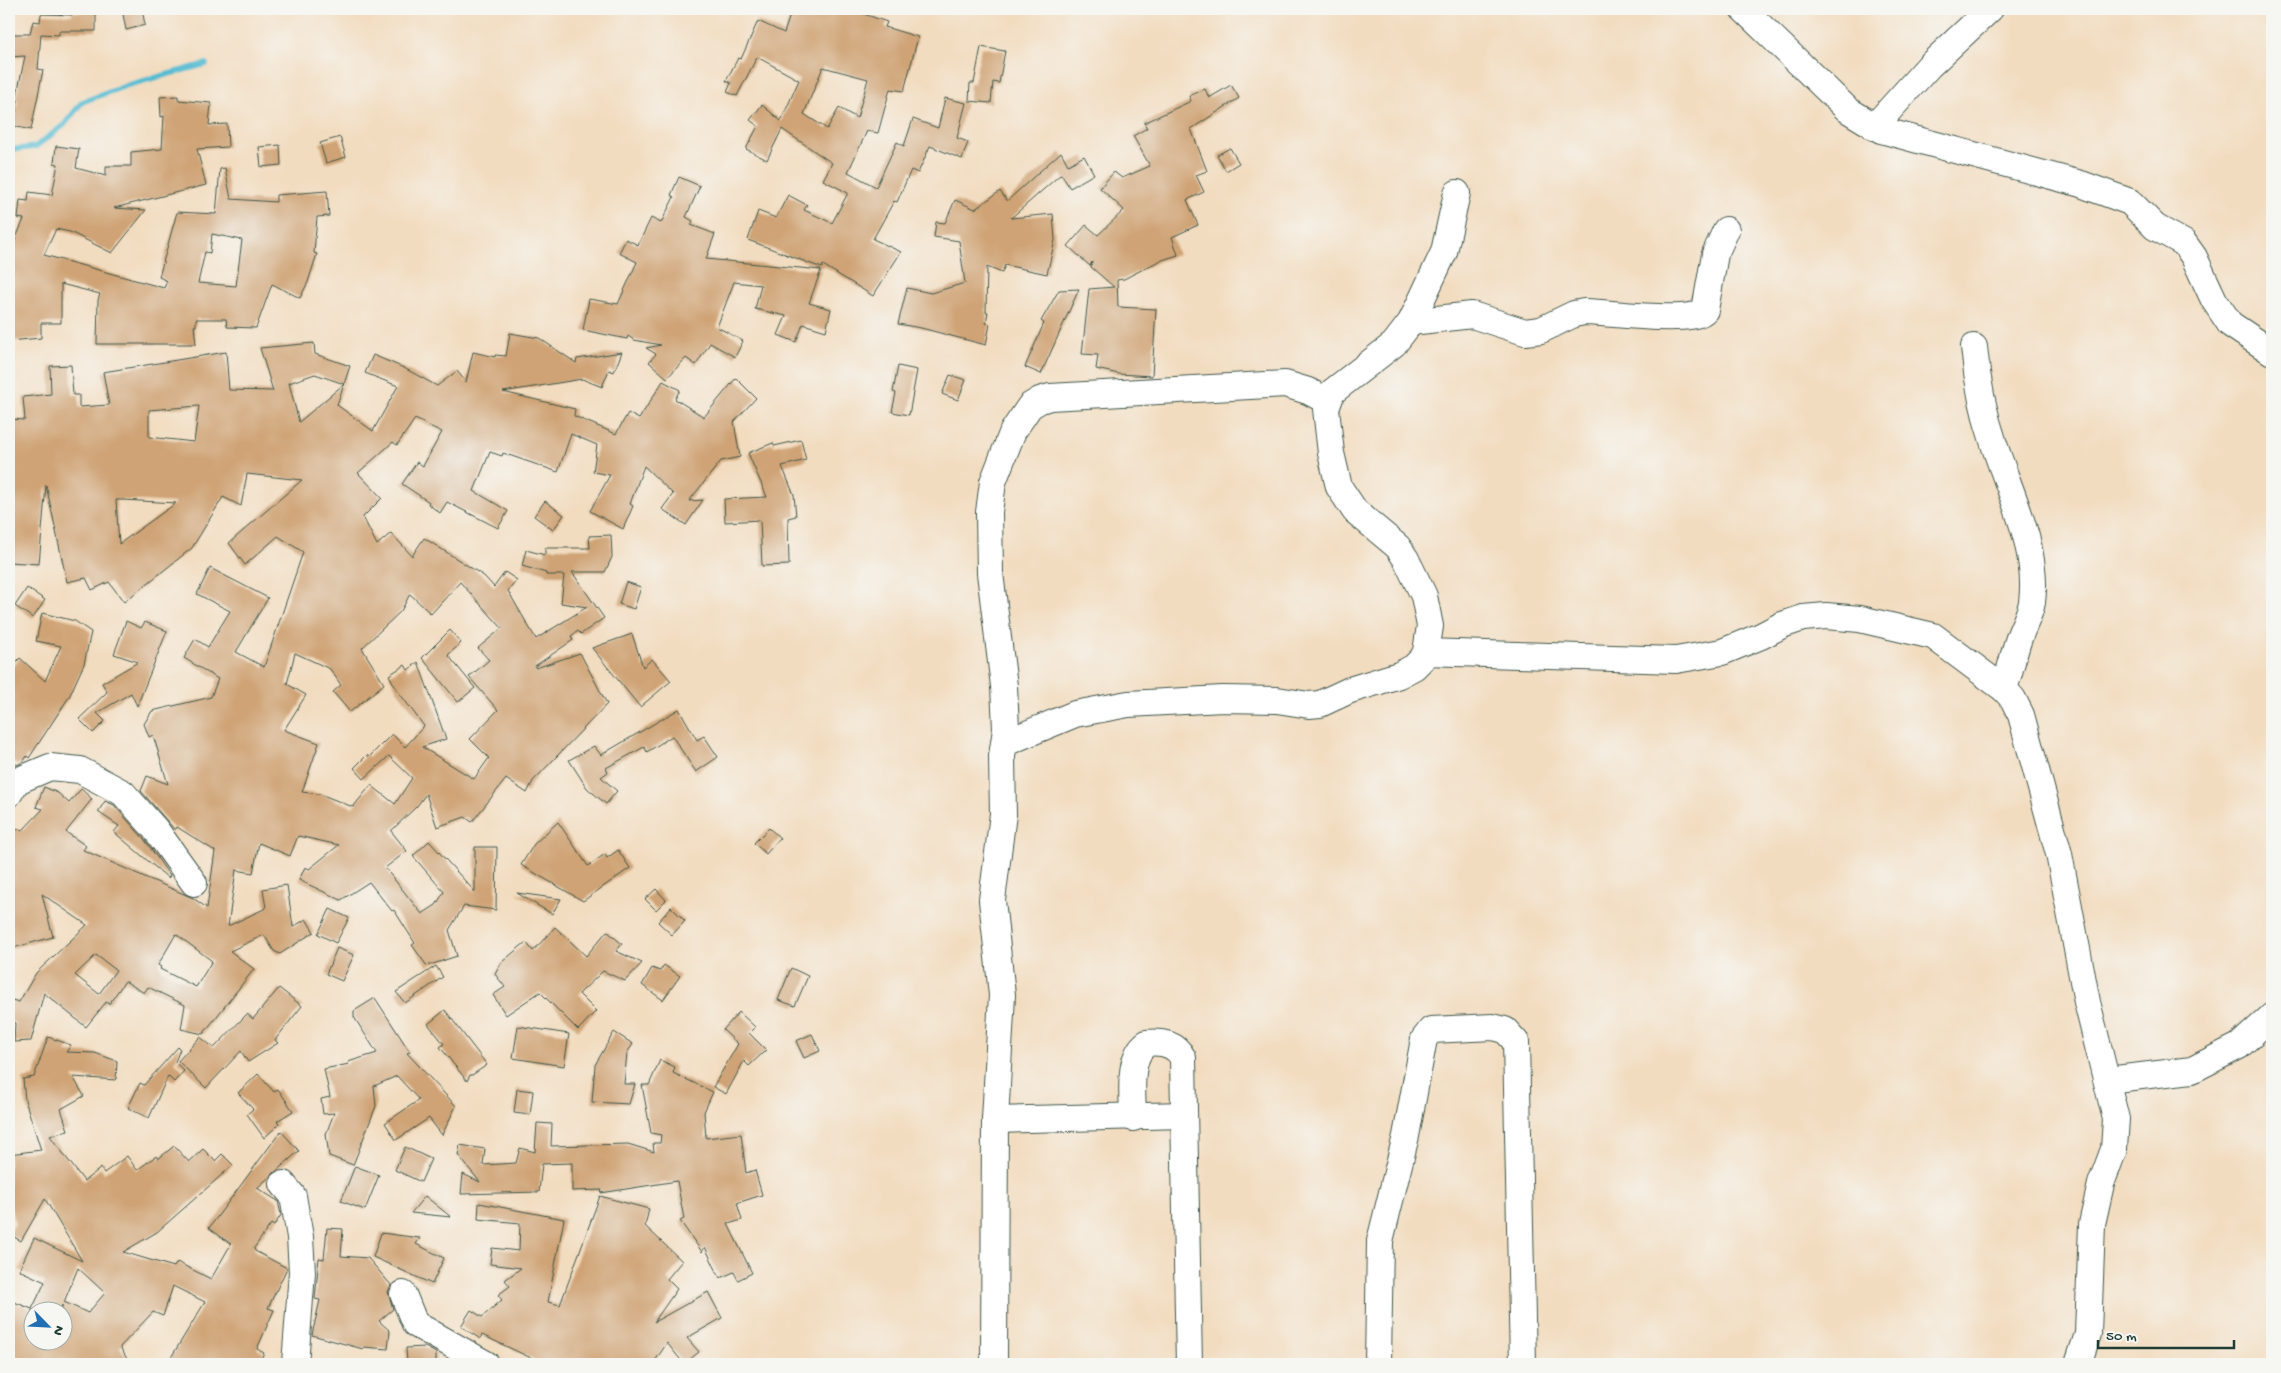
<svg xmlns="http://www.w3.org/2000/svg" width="2281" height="1373" font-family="'Gochi Hand',sans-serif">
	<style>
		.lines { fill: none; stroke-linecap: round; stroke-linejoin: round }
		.stream { stroke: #55bcd2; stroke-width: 5.5 }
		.building { fill: #cfa374; fill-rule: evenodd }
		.minor-casing { stroke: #3f5549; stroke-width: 28 }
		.minor { stroke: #fff; stroke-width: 26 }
	</style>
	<rect width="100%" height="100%" fill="#f6f6f2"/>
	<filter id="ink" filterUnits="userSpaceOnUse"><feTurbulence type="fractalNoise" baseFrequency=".02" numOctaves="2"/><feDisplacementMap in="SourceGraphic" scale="10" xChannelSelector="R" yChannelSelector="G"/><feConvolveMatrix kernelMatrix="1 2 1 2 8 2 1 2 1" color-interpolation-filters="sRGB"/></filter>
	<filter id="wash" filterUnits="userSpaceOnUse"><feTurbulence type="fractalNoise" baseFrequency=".0096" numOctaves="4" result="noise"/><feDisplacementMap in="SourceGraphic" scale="20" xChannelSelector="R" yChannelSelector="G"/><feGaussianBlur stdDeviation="1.12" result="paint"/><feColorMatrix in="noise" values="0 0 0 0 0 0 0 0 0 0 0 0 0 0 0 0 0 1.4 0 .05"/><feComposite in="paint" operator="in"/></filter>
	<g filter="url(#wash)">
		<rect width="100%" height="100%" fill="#f2dcbf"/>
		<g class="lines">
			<path class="stream" d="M9 150 35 147 64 125 82 102 128 85 206 64"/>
		</g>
		<g id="blocks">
			<g class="building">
				<path d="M122 9H142L145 25 126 30Z"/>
				<path d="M792 9H866L864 14 887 22 885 27 918 37 904 91 890 89 878 133 867 131 848 172 876 187 897 142 904 146 913 119 938 128 945 98 966 103 957 138 968 142 962 159 930 146 918 173 911 170 897 202 894 201 873 239 901 252 873 296 823 265 822 268 748 240 758 211 776 218 788 195 807 205 804 210 832 223 848 193 823 180 832 163 782 129 767 160 746 149 758 126 750 120 762 105 781 121 799 80 757 57 737 96 727 92 731 83 726 81 738 58 741 59 758 21 784 33ZM823 67 868 79 857 118 839 108 827 129 804 114Z"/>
				<path d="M72 12H96V31H59V35L41 34 38 69 43 70 31 130 13 126 18 100 16 99 25 56 9 57V34H30L33 21 40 22 41 14 72 15Z"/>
				<path d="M981 47 1005 51 999 83 993 82 991 103 969 101 970 83H974Z"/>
				<path d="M1231 85 1239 98 1191 129 1207 171 1196 175 1204 192 1187 200 1198 225 1172 237 1178 255 1159 261 1124 279 1117 280 1118 307 1156 309 1152 376 1119 374 1096 369 1098 355 1082 354 1089 289 1114 287 1091 267 1092 262 1090 266 1068 246 1086 225 1098 235 1124 210 1100 188 1114 172 1122 178 1150 166 1133 136 1147 128 1144 123 1191 101 1189 96 1205 89 1209 98Z"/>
				<path d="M178 96V100L211 103 209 125 227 124 228 147 197 149 206 185 114 208 146 210 112 253 70 232 56 229 44 255 164 288 167 281 159 277 177 212 216 214 220 169 225 168 231 199 276 202V195L327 191 329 216 317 217 314 253 317 254 308 282 300 298 272 284 256 328 227 327 226 319H196V326H194L196 344H97L98 300 100 294 61 284V323H41V338L9 341V264L13 253 10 252 24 219 18 218 20 200 28 201 29 192 52 195 58 164 54 163 56 146 79 149 76 168 106 176V166H131V152L162 149 164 116 161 117 160 97ZM212 234 242 240 236 286 198 283 205 252 210 253Z"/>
				<path d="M340 137 346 157 326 163 320 143Z"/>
				<path d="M280 145 281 165 261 167 259 147Z"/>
				<path d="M1230 148 1239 163 1226 171 1217 155Z"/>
				<path d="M1061 152 1068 165 1084 156 1094 174 1070 188 1061 174 1011 218 1053 214 1055 240 1047 274 1005 265 1002 273 987 267 986 312H988L986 323 990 324 986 345 921 328 898 324 907 288 931 293 965 283 959 241 934 237 936 222 945 223 955 200 975 209 1000 191 1007 201Z"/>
				<path d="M679 177 700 186 686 217 693 221 691 225 715 234 706 259 821 270 809 303 831 309 826 331 803 324 796 342 778 335 786 316 755 309 761 285 734 282 717 327 743 341 735 357 710 343 696 365 686 358 667 378 649 362 656 354 646 348 661 345 634 340 628 336 627 339 583 330 589 299 618 304 637 262 619 253 626 239 638 245 651 218 661 223 674 197 671 195Z"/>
				<path d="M1079 289 1041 374 1025 367 1044 323 1041 321 1059 290Z"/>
				<path d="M510 333 539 338 576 363 577 359 622 352 614 372 609 370 602 387 582 379 503 392 575 409 574 416 616 434 628 413 639 419 663 381 680 390 675 399 704 417 736 378 756 398 734 422 740 457 721 461 689 501 703 500 686 525 662 509 673 494 644 466 630 504 633 506 623 529 590 511 610 475 593 472 597 445 571 434 558 472 503 453 502 456 490 452 474 491 508 511 498 528 447 502 440 513 428 504 429 502 402 484 417 462 423 466 442 432 415 419 397 445 393 442 358 473 382 498 363 517 377 545 391 533 412 556 424 538 484 576 494 587 505 572 517 580 508 591 536 639 587 607 561 603 564 575H546V573L522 566 526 550 545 555V548H590L589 536 611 535 612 557 605 572H572L604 618 581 634 578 631 571 636 573 640 535 666 536 668 580 653 607 704 533 781 527 793 506 779 472 822 465 817 437 827 426 794 417 806 391 831 407 851 385 868 422 914 436 905 444 892 413 856 429 841 475 892V847H497L496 910 464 906 449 930 457 956 427 966 412 945 415 943 394 910 392 911 369 882 341 900 299 880 305 867 309 869 339 845 298 836 290 856 259 843 253 873 236 870 228 926 266 908 263 889 287 885 293 927 306 919 314 932 280 954 274 951 264 935 230 951 254 969 203 1034 181 1029 185 1005 148 987 144 993 125 981 109 1004 106 1002 86 1027 44 993 31 1041 14 1042 15 1023 9 1022 12 1000 19 1002 36 973 87 925 42 894 53 937 9 949V828L23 830 43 809 36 807 44 787 58 793 69 803 81 789 92 799 66 832 86 846 83 850 193 898 207 908 215 851 177 827 175 830 141 791 147 776 168 784 153 735 149 737 144 724 152 711 211 697 218 679 184 658 195 639 208 647 230 611 197 594 210 568 268 598 236 652 264 667 303 552 278 536 245 565 229 543 302 480 247 474 241 506 223 497 192 548 124 602 109 582 92 590 86 578 67 582 46 485 39 564 9 562V419L25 420 23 397 51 394 50 366 71 365 73 395H79V407L109 405 103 372 226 352 229 390 273 391 260 348 314 343 315 354 350 366 337 405 373 431 398 386 365 373 373 355 404 368 437 386 457 371 466 382 473 352 495 357V355L506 356ZM315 374 344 384 299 422 289 383ZM199 406 194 442 149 437V410ZM116 500H123L176 503 119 544ZM460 582 502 628 478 648 489 660 469 677 498 710 470 739 489 758 474 779 422 747 446 739 418 662 408 670 405 665 389 675 397 690 424 726 405 747 392 734 369 757 367 755 354 768 364 779 389 756 412 778 395 804 371 785 353 807 320 794 302 792 319 743 284 730 306 695 287 684 295 653 330 669 341 685 333 692 350 712 384 684 362 648 401 611 410 594 431 614ZM176 934 212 961 196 987 160 969 161 967 158 965ZM96 955 116 970 99 994 75 975Z"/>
				<path d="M898 366 917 370 909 415 892 412 896 393 893 392Z"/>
				<path d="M950 375 966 380 958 400 942 394Z"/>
				<path d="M801 440 806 460 782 466 794 495 796 516 788 518 789 565 762 566 760 520 725 522 724 499 767 497 748 453 773 443 774 446Z"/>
				<path d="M545 501 564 515 553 530 534 516Z"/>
				<path d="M626 582 641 587 634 609 619 604Z"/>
				<path d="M27 588 45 600 33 618 15 606Z"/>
				<path d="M42 613 75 621 91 632 84 664 69 697 29 758 27 756 23 762 17 765 9 759V670L20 658 45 681 61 646 36 641Z"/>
				<path d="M126 621 141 628 145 622 167 631 137 706 131 693 97 713 105 721 93 733 79 719 107 692 102 683 138 662 114 654Z"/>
				<path d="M450 630 461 643 448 655 475 688 458 702 422 658Z"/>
				<path d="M632 634 643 667 652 659 671 681 640 707 592 648Z"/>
				<path d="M679 709 697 740 704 736 718 757 696 772 672 736 647 752 644 747 606 768 608 772 601 777 617 791 606 804 587 788 569 760 594 746 601 755Z"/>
				<path d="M105 801 114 805 144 839 170 876 168 878 114 832 119 826 98 812Z"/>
				<path d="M558 822 588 866 605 854 607 858 618 850 630 868 583 901 521 865 534 844Z"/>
				<path d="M769 828 780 838 766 854 754 843Z"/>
				<path d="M656 889 666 900 656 910 645 899Z"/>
				<path d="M517 893 561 899 552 914Z"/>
				<path d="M671 907 685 921 672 935 658 922Z"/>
				<path d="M330 909 349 918 336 943 318 934Z"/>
				<path d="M555 927 586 956 607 931 622 944 616 951 642 963 625 981 603 971 579 994 596 1011 578 1030 540 992 506 1015 493 995 505 987 495 974 502 962 526 942 533 951Z"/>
				<path d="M337 948 354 955 342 981 326 974Z"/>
				<path d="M664 965 680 976 663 1000 642 985 652 968 660 971Z"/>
				<path d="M436 966 443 977 405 1003 396 992Z"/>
				<path d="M791 968 808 976 795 1006 778 1000Z"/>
				<path d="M279 988 302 1006 275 1040 278 1043 248 1062 241 1051 206 1088 178 1061 200 1037 214 1048 247 1014 253 1019Z"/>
				<path d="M375 998 410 1052 407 1053 456 1106 442 1135 429 1118 396 1140 385 1123 419 1100 397 1076 374 1086 376 1106 353 1165 329 1156 326 1134 334 1113 323 1114 321 1099 330 1097 324 1069 349 1064 348 1062 377 1053 354 1017V1011Z"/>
				<path d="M445 1010 487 1065 472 1075H470L467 1081 440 1047 444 1044 428 1024Z"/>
				<path d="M739 1012 755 1027 749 1033 766 1050 749 1066 744 1061 726 1094 713 1087 738 1044 723 1030Z"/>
				<path d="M518 1026 569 1034 564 1066 513 1058Z"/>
				<path d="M614 1032 633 1044 627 1053 624 1084H635L629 1104 592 1102 595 1065Z"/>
				<path d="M812 1034 820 1051 804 1058 796 1041Z"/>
				<path d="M48 1037 71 1045 66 1052 95 1053 117 1061 116 1080 73 1077 84 1096 61 1109 68 1130 50 1136 84 1181 101 1168 104 1173 127 1156 137 1170 156 1156 158 1159 174 1146 189 1162 203 1149 215 1161 222 1154 233 1165 157 1232 123 1252 174 1267 177 1262 211 1279 231 1244 209 1228 281 1131 299 1151 257 1188 278 1201 281 1215 274 1226 271 1224 254 1248 255 1251 287 1268 268 1308 274 1310 257 1349 264 1353 258 1364H167L205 1302 173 1286 163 1316 153 1312 120 1347 130 1364H9V1300L32 1309 45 1282 19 1270 34 1238 82 1261 45 1199 21 1241 9 1234 15 1224 9 1200V1154L41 1150 25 1100 23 1079 34 1077ZM78 1268 105 1293 88 1313 64 1302ZM62 1305V1340H32V1310H60Z"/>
				<path d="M178 1047 180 1049 175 1062 184 1071 174 1082 168 1076 149 1118 128 1108 140 1083 144 1085Z"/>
				<path d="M660 1060 675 1067 673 1073 713 1092 704 1112 706 1138 741 1134 746 1173 755 1170 762 1195 737 1203 742 1220 728 1224 752 1273 738 1280 734 1272 720 1278 705 1247 702 1252 680 1221 684 1219 677 1181 601 1193 602 1190 572 1191V1163L542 1164 539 1192 461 1194 463 1174 480 1182 458 1155 460 1145 485 1149 483 1165 516 1163 520 1148 535 1152 537 1123 552 1124 551 1146 628 1144 654 1152 653 1143H660L661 1135 651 1133 642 1085H649Z"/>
				<path d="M258 1074 274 1092 278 1089 293 1111 277 1121 279 1123 277 1126 264 1138 247 1114 253 1109 238 1093Z"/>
				<path d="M517 1089 533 1091 530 1115 514 1113Z"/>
				<path d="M405 1147 431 1159 421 1182 395 1170Z"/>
				<path d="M355 1166 379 1175 365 1210 341 1201Z"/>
				<path d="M425 1196 451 1217 411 1213Z"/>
				<path d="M600 1196 649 1209 645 1226 682 1261 667 1279 677 1289 654 1322 708 1292 722 1318 687 1338 699 1352 684 1364 667 1343 653 1364H544L482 1335 480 1339 461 1326 471 1310 482 1317 502 1300 498 1295 510 1286 505 1280 521 1268 490 1264 492 1248 519 1251 520 1223 478 1219 479 1203 564 1219 548 1302 560 1305Z"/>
				<path d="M327 1228 343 1229 341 1256 368 1258 391 1285 388 1292 393 1309 379 1321 390 1331 388 1349 364 1347 363 1349 312 1335 320 1300 315 1299 319 1258 324 1259Z"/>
				<path d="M381 1233 420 1238 416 1244 444 1258 432 1284 373 1257Z"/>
				<path d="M425 1347 436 1353V1364H407L406 1348Z"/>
			</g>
		</g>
	</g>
	<g filter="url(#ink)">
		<use href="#blocks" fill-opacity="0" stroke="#3f5549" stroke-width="1"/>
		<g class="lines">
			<defs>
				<g id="minor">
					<path d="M1743 9 1848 110 1881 130 2081 184 2130 202 2155 227 2184 243 2194 257 2214 300 2230 324 2272 352"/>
					<path d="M1874 127 1929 66 1990 9"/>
					<path d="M1411 322 1472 315 1525 332 1541 330 1574 314 1584 312C1606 312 1694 325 1705 310L1715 254 1726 230"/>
					<path d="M1974 347C1977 380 1983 412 1994 444 2010 494 2039 548 2032 602 2030 615 2023 626 2019 638 2013 655 2010 672 2004 689"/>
					<path d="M1426 652 1676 660 1722 652 1761 636 1782 625 1803 618 1826 616 1860 619 1933 636 2004 689 2013 699 2021 715 2059 854 2087 1002 2116 1119 2114 1149 2101 1184 2092 1224 2088 1334 2078 1364"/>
					<path d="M1005 743 1075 714 1128 704 1223 699 1277 700 1309 705 1320 704 1350 690 1399 675 1414 667 1422 659 1426 652 1430 626 1424 596 1406 559 1398 547 1355 511 1339 487 1331 453 1326 409 1332 392 1394 344 1411 322 1444 252 1457 193"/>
					<path d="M9 794 17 781 50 767 80 770 123 793 156 830 194 883"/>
					<path d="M2107 1080 2192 1070 2239 1046 2272 1016"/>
					<path d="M1133 1118C1133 1096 1127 1057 1147 1043 1162 1041 1176 1044 1183 1058L1189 1364"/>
					<path d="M995 1120 1184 1115"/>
					<path d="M283 1184 293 1196 300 1237 302 1272 295 1364"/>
					<path d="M403 1294 415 1324 486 1364"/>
					<path d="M994 1364 995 1120 1002 995 992 900 1003 814 1002 756 1006 729 1004 686 990 573 989 512 993 482 1013 431 1030 406 1040 400 1050 397 1285 384 1308 391 1327 401"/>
					<path d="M1378 1364 1380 1241 1406 1136 1424 1039 1431 1030 1493 1027 1505 1030 1516 1042 1523 1364"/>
				</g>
			</defs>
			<use href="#minor" class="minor-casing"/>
			<use href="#minor" class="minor"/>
		</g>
	</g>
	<rect width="2281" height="1373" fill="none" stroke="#f6f6f2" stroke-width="30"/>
	<g transform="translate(48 1326) rotate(114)"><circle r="24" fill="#f6f6f2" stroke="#a0aca6"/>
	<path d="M0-4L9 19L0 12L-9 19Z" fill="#1f6fb2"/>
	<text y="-8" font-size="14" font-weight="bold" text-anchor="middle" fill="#1f3d34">N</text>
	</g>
	<path d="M2098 1340v8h136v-8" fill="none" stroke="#1f3d34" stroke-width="2.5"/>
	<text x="2106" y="1340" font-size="15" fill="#1f3d34" stroke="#f6f6f2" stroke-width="4" paint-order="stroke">50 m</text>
</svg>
